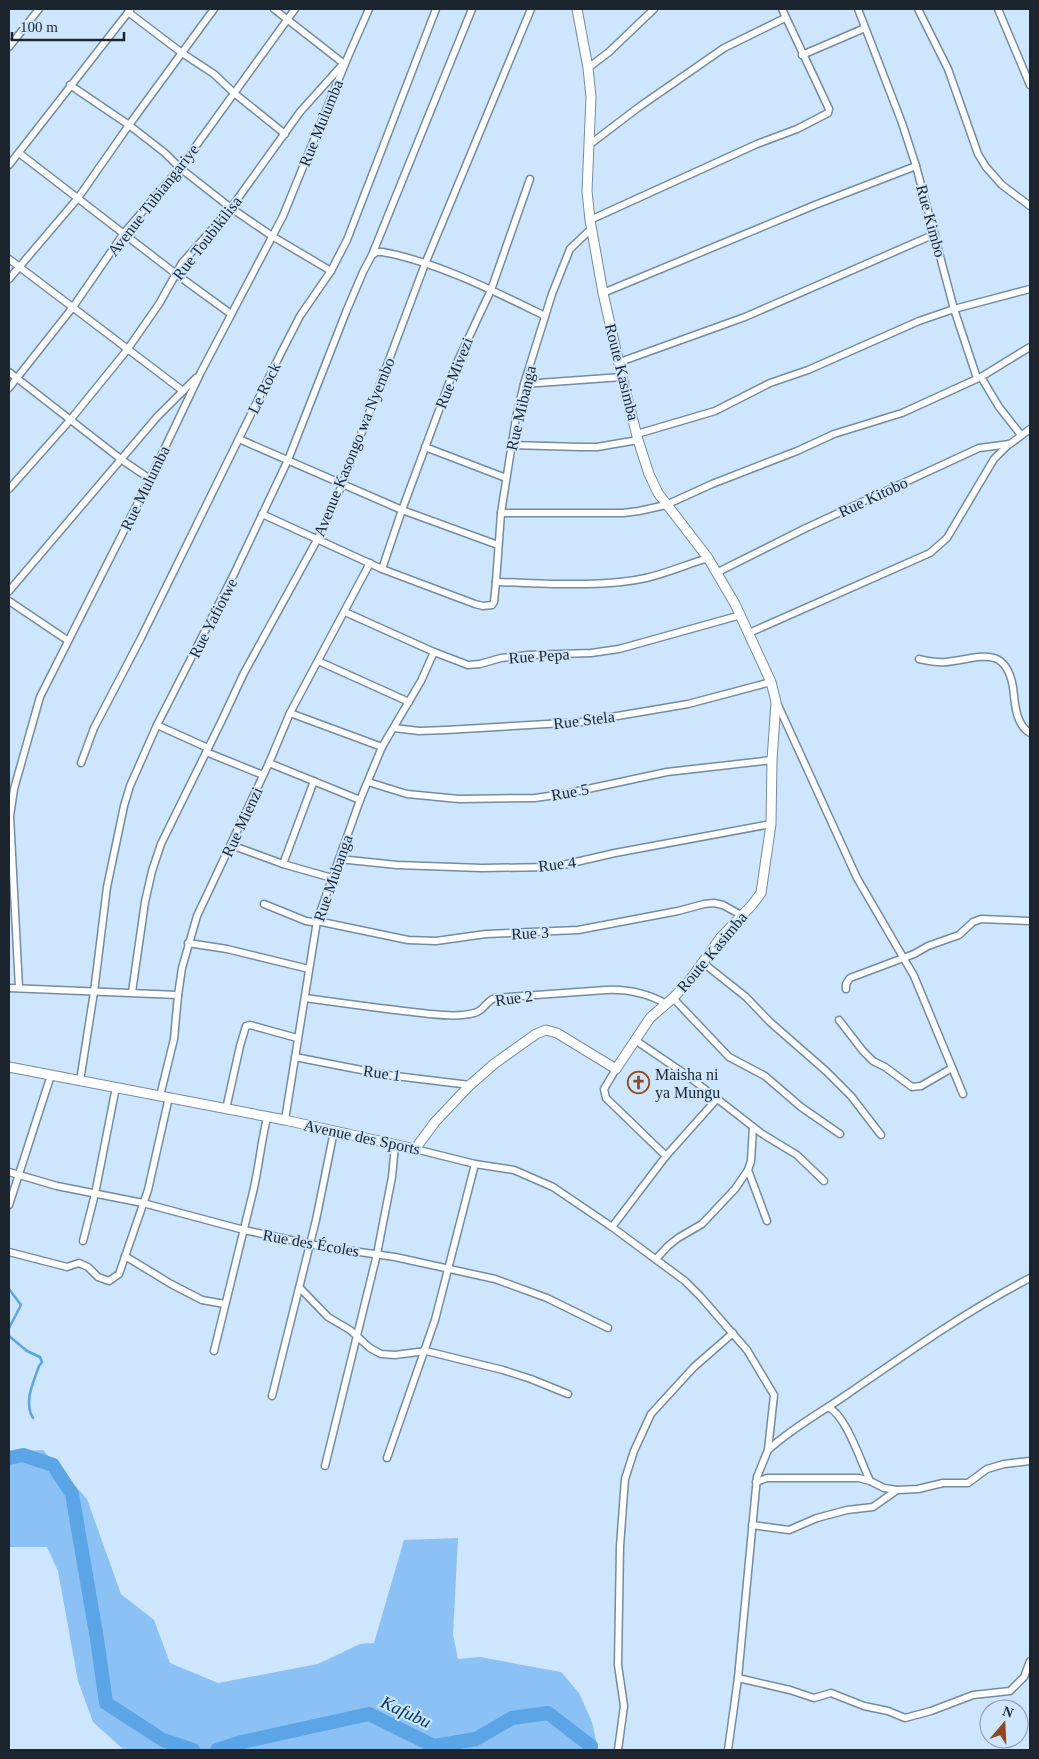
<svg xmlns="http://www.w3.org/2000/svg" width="1039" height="1759" font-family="'Times New Roman',serif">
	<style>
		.green { fill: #8bc1f4 }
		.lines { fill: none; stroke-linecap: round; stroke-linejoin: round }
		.stream { stroke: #5ba4e6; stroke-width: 2.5 }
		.river { stroke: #5ba4e6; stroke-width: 14 }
		.street-casing { stroke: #748ba1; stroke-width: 9 }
		.secondary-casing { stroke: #748ba1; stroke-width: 11 }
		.street { stroke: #fff; stroke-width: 6 }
		.secondary { stroke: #fff; stroke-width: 9 }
		.labels { text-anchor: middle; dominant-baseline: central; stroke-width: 4; stroke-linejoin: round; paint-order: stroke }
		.street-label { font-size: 16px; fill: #1c252e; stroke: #cde5fd }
		.poi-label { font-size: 16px; fill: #1c252e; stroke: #cde5fd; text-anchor: start }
		.water-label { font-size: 18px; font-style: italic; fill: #003862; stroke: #cde5fd }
	</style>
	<rect width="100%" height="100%" fill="#cde5fd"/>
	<path class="green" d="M43 1450 87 1499 121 1594 154 1620 170 1663 218 1683 318 1664 360 1644 374 1643 404 1540 458 1538 453 1635 458 1659 480 1657 561 1672 579 1693 592 1722 598 1750 123 1749 93 1722 78 1681 58 1571 47 1547H9V1452Z"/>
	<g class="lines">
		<g class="stream">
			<path d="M9 1289 21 1305 9 1328"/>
			<path d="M9 1336 27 1351 40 1357 42 1362 39 1366C34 1381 23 1402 33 1418"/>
		</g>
		<g class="river">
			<path d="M9 1458 23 1455 53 1465 72 1494 97 1639 106 1703 163 1740 193 1750"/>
			<path d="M217 1750 242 1742 369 1714 434 1746 476 1739 512 1718 548 1713 591 1746 590 1750"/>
		</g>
		<defs>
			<g id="street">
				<path d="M274 9 343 63"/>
				<path d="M858 9 902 123 916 166 954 309 977 378"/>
				<path d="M918 9 948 69 978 154 986 167 1002 185 1030 206"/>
				<path d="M998 9 1030 85"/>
				<path d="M128 12 182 53 214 74 234 93 285 134"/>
				<path d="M9 47 39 9"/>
				<path d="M802 55 865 28"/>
				<path d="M588 68 609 52 654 9"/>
				<path d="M70 85 129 125 165 153 180 168 231 208 272 236 331 271"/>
				<path d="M589 145 639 107 724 48 785 18"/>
				<path d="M19 153 176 274 231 314"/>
				<path d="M9 165 130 10"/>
				<path d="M590 220 757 144 797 129 828 113 829 109 782 9"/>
				<path d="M372 255 377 252H382C435 261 496 292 545 316"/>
				<path d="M9 259 183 391"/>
				<path d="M9 279 78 198 129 125 214 9"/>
				<path d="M603 293 815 205 916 166"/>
				<path d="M620 362 745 317 935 234"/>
				<path d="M9 372 122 460 150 479"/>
				<path d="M981 377 999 407 1021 435"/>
				<path d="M524 384 622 377"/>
				<path d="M9 388 73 307 124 233 180 168 295 9"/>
				<path d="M637 434 715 411 770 383 808 370 919 321 954 309 1030 289"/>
				<path d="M239 439 402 510 498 545"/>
				<path d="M511 445 580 447H597L638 440"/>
				<path d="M425 447 506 478"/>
				<path d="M9 489 71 419 127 350 159 304 182 263 231 208 300 112 343 64"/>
				<path d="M501 513H623L639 511 666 505 712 484 797 451 834 434 902 413 981 377 1030 347"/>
				<path d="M262 514 382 569 475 604 483 606 492 605 494 602 496 582 501 513 516 418 524 384 552 294 570 249 591 229"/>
				<path d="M382 569 402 510 455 367 491 290 530 179"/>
				<path d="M718 572 806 528 979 448 1010 444 1030 429"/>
				<path d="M496 582C542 583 602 588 646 578 667 573 688 564 708 558"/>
				<path d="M9 591 157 417 196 378"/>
				<path d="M9 601 67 640"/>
				<path d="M345 612 434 652 468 665 480 664 501 658 528 655 591 653 619 649 741 615"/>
				<path d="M749 633 930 553 947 538 994 459 1009 444"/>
				<path d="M919 659C928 661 936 663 946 662 978 659 1005 643 1013 687 1015 703 1015 724 1030 733"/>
				<path d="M318 661 409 702"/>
				<path d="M777 703 857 878 914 976 963 1094"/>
				<path d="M290 713 382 747"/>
				<path d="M157 725 208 748"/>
				<path d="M394 728 419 731 446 730 582 722 688 704 771 682"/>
				<path d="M206 752 263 775"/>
				<path d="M81 763 94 728 141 638 281 353 300 316 331 271 347 240 436 9"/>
				<path d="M269 763 360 800"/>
				<path d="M368 782 407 794 459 799 535 798 569 793 667 772 772 760"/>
				<path d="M231 845 283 864 332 878"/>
				<path d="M339 859 397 865 482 868 554 867 615 853 771 824"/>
				<path d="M283 864 314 781"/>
				<path d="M264 904 306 921 312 922 317 921 408 940 436 941 486 934 578 930 678 911 704 904 714 903 723 905 741 915"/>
				<path d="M188 943 227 949 309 969"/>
				<path d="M702 962 746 997 770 1022 826 1071 851 1096 881 1135"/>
				<path d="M9 988 178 995"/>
				<path d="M19 988 10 816 14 789 40 697 150 479 201 372 283 216 347 59 369 9"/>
				<path d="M846 989V984L850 978 914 954 928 946 959 935 973 922 981 919 1030 921"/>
				<path d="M132 992 145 902 152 871 161 844 222 720 244 673 317 540 342 485 425 264 531 9"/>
				<path d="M305 998C341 1003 377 1008 413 1012 432 1014 456 1018 474 1013 484 1011 486 1001 495 998L606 990C628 989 647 993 666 1004"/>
				<path d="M673 998 729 1057 765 1076 801 1107 840 1134"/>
				<path d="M839 1020 863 1051 873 1061 885 1067 912 1087 921 1086 952 1068"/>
				<path d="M635 1040 688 1076 761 1133 797 1155 824 1181"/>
				<path d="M295 1057 387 1075 470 1085"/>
				<path d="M616 1069 604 1089 606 1098 666 1156"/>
				<path d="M80 1081 94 992 107 887 124 806 130 786 157 725 234 574 288 460 346 312 363 272 372 255 472 9"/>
				<path d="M160 1096 174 1039 178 995 182 968 197 916 269 763 290 713 370 563"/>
				<path d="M226 1109 240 1046 246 1026 250 1025 297 1038"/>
				<path d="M285 1120 317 921 360 800 382 747 421 681 434 652"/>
				<path d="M415 1149 475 1164 514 1170 553 1187 612 1227 685 1281 700 1296 747 1350 774 1395 768 1450 757 1477 738 1678 728 1750"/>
				<path d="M748 1170 767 1221"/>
				<path d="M9 1172 57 1186 143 1203 244 1230 324 1247 395 1257 495 1279 547 1298 608 1328"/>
				<path d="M9 1205 51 1075"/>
				<path d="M612 1227 666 1156 716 1100"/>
				<path d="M83 1241 95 1194 116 1087"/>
				<path d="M9 1252 67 1267 79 1263 88 1267 98 1277 109 1281 119 1274 148 1190 169 1097"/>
				<path d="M125 1256 171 1284 202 1300 225 1304"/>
				<path d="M656 1259 668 1246 678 1238 702 1224 735 1189 748 1170 751 1161 753 1127"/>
				<path d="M300 1288 328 1317 350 1330 370 1348 381 1354 395 1355 426 1351 503 1370 531 1379 568 1394"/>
				<path d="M214 1351 253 1192C259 1167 261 1142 267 1118"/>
				<path d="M272 1396 316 1220 334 1131"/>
				<path d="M828 1407C846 1415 861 1462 870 1481"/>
				<path d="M768 1450C793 1427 822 1412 849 1393 907 1353 968 1310 1030 1278"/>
				<path d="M387 1458 435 1320 475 1164"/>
				<path d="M325 1466 377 1254 392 1177 395 1145"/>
				<path d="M756 1482 767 1478H859L870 1481 884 1488 897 1490 918 1489 943 1483H968L987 1469 1004 1464 1030 1461"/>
				<path d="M752 1525 789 1530 817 1518 847 1510 873 1507 897 1490"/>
				<path d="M738 1678 790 1690 814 1698 831 1693 864 1706 888 1711 905 1718 931 1711 973 1695 1010 1691 1024 1677 1030 1661"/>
				<path d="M618 1750 624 1706 618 1665 620 1546 625 1479 634 1451 651 1414 694 1367 733 1333"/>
			</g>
			<path id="secondary" d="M9 1067 285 1120 415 1149 435 1122 470 1085 494 1064 536 1034 546 1030 557 1033 616 1069 650 1018 673 998 690 980 721 937 752 905 761 893 771 824 772 760 776 702 771 682 735 604 708 558 658 493 649 474 638 440 622 377 603 293 590 220 587 191 591 97 588 68 577 9"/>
		</defs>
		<use href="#street" class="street-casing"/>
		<use href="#secondary" class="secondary-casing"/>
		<use href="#street" class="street"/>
		<use href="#secondary" class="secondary"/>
	</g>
	<defs>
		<symbol id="church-ring" viewBox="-11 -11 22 22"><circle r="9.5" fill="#cde5fd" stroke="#8e4a1e" stroke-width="1.5"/><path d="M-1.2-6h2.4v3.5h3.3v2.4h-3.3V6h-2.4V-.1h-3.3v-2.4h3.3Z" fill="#8e4a1e"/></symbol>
	</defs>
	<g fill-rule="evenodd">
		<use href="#church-ring" x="626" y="1070" width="25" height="25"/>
	</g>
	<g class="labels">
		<g class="street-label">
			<text transform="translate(321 123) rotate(-68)">Rue Mulumba</text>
			<text transform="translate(153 200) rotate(-52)">Avenue Tubiangariye</text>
			<text transform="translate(931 221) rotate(75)">Rue Kimbo</text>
			<text transform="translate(207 238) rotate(-52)">Rue Toubikilisa</text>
			<text transform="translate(622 372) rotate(76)">Route Kasimba</text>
			<text transform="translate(454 373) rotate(-68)">Rue Mivezi</text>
			<text transform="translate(264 388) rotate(-64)">Le Rock</text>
			<text transform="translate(521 408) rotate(-77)">Rue Mibanga</text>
			<text transform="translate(354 447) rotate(-68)">Avenue Kasongo wa Nyembo</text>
			<text transform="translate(145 488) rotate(-64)">Rue Mulumba</text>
			<text transform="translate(873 497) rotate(-25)">Rue Kitobo</text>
			<text transform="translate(213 618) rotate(-63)">Rue Yafiotwe</text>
			<text transform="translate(539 656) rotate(-4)">Rue Pepa</text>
			<text transform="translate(584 720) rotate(-7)">Rue Stela</text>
			<text transform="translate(570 792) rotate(-10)">Rue 5</text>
			<text transform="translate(242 822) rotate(-65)">Rue Mienzi</text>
			<text transform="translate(557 864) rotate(-7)">Rue 4</text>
			<text transform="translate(333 878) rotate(-71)">Rue Mubanga</text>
			<text transform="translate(530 933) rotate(-3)">Rue 3</text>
			<text transform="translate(712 952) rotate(-50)">Route Kasimba</text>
			<text transform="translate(514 998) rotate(-8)">Rue 2</text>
			<text transform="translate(382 1073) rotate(8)">Rue 1</text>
			<text transform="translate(362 1137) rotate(12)">Avenue des Sports</text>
			<text transform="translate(311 1243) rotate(10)">Rue des Écoles</text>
		</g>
		<g class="poi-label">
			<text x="655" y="1074">Maisha ni<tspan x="655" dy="18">ya Mungu</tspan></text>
		</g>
		<g class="water-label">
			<text transform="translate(406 1712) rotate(25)">Kafubu</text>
		</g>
	</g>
	<rect width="1039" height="1759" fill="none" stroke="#1c252e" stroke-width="20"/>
	<g transform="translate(1004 1724) rotate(19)"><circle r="24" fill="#cde5fd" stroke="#8698aa"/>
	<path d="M0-4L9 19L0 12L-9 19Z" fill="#8e4a1e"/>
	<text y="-8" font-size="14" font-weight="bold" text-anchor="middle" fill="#1c252e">N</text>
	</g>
	<path d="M12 32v8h112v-8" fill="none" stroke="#1c252e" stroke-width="2.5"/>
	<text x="20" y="32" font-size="15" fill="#1c252e" stroke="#cde5fd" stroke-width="4" paint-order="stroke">100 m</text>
</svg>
